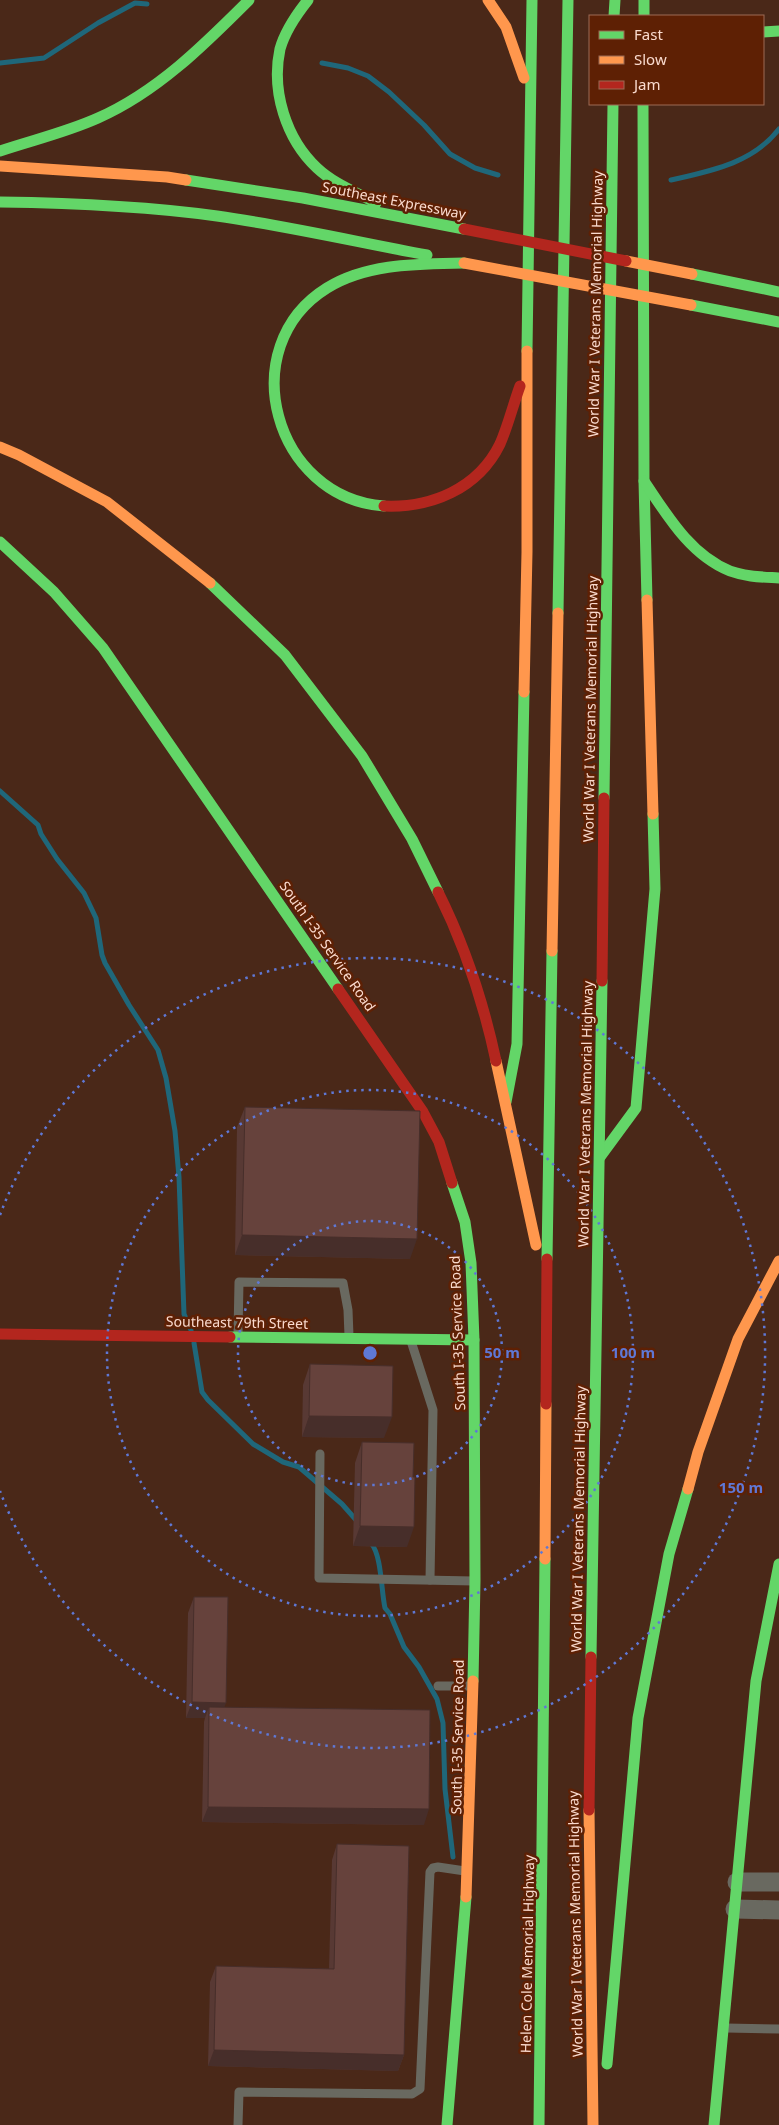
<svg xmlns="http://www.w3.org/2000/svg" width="779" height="2125" font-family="'Noto Sans',sans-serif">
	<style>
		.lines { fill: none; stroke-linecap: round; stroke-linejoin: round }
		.stream { stroke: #1f677a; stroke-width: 5 }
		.lane { stroke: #696960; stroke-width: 9 }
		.street { stroke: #696960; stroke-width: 19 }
		.fast { stroke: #63d668; stroke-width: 11 }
		.slow { stroke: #ff974d; stroke-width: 11 }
		.jam { stroke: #b3261e; stroke-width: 11 }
		.slow-bridge { stroke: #ff974d; stroke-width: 11 }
		.jam-bridge { stroke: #b3261e; stroke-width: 11 }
		.wall { fill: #583934 }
		.shaded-wall { fill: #472e2a }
		.building { fill: #66423c; stroke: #472e2a }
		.ring { fill: none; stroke: #5f78d5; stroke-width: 2.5; stroke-dasharray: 2.5 5 }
		.labels { text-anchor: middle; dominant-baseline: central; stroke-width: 5; stroke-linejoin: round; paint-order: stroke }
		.street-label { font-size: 14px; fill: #fadace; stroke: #5e2004 }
		.centre { fill: #5f78d5; stroke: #5e2004; stroke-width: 2.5 }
		.ring-label { font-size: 15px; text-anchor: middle; font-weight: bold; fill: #5f78d5; stroke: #5e2004; stroke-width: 5; stroke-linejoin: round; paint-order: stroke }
	</style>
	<rect width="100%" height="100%" fill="#4a2818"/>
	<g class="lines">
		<g class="stream">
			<path d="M0 63 44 58 98 23 135 3 147 4"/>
			<path d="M322 63 348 68 368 76 389 92 424 125 450 154 475 168 498 175"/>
			<path d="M671 180C711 171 753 163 779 129"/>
			<path d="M0 791 38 825 41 834 57 859 84 893 96 918 102 955 105 963 129 1005 158 1050 166 1078 175 1131 179 1177 184 1314 191 1330"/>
			<path d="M194 1343 202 1392 208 1400 253 1444 283 1462 299 1467 342 1504 357 1521"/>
			<path d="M371 1543C382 1556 381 1591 385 1608L390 1614 404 1647 419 1667 437 1699 443 1723 445 1789 453 1857"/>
		</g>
		<g class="lane">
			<path d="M238 1334 239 1282 343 1283 348 1310 349 1336"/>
			<path d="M411 1341 433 1410 430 1580"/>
			<path d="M320 1454 319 1578 474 1581"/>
			<path d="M438 1686H471"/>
			<path d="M726 2028 779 2029"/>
			<path d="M238 2125 239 2092 412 2094 420 2089 430 1872 433 1868 438 1867 465 1871"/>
		</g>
		<g class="street">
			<path d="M737 1882H779"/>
			<path d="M735 1909 779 1910"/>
		</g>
		<g class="fast">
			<path d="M308 0C296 15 285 31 280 49 271 91 286 139 317 168 334 184 356 192 376 203"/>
			<path d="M644 0V16"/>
			<path d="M614 16 615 0"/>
			<path d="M763 32 779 31"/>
			<path d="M643 104 644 481 647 600"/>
			<path d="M0 151C33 140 67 132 98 118 157 92 204 45 249 0"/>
			<path d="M186 180 303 198 464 229"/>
			<path d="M0 202C72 203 145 206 217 216 288 226 357 242 427 255"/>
			<path d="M692 274 779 292"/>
			<path d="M691 305 779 322"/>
			<path d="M527 351 532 0"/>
			<path d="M644 481C667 515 690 555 730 571 746 577 763 577 779 578"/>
			<path d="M384 506C274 498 232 347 327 288 367 263 419 264 464 263"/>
			<path d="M0 542 54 592 103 648 338 989"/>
			<path d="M210 583 285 655 362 756 412 839 438 892"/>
			<path d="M558 613 568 0"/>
			<path d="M604 798 613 104"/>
			<path d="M506 1102 517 1044 524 692"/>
			<path d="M600 1157 636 1108 655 889 653 814"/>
			<path d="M452 1183 465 1222 471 1263 474 1340 475 1581 473 1681"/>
			<path d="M547 1259 552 951"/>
			<path d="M230 1337 474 1340"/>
			<path d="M591 1657 602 981"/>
			<path d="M607 2064 638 1718 669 1554 688 1489"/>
			<path d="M447 2125 466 1897"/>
			<path d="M539 2125 545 1559"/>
			<path d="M714 2125 756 1681 779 1564"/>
		</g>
		<g class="slow">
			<path d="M488 0 506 27 524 78"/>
			<path d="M0 166 167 177 186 180"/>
			<path d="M0 447 19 455 107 502 210 583"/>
			<path d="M647 600 653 814"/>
			<path d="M524 692 527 552V351"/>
			<path d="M552 951 558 613"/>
			<path d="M496 1061 536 1245"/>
			<path d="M688 1489 698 1452 738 1339 779 1261"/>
			<path d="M545 1559 546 1404"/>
			<path d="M589 1810 593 2125"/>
			<path d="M466 1897 473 1681"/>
		</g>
		<g class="jam">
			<path d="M384 506C431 508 478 489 500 444 508 426 513 405 520 386"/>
			<path d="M438 892C464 944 484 1005 496 1061"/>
			<path d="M602 981 604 798"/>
			<path d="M338 989 423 1112 439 1142 452 1183"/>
			<path d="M0 1334 230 1337"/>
			<path d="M546 1404 547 1259"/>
			<path d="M589 1810 591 1657"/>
		</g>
		<g class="slow-bridge">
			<path d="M626 261 692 274"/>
			<path d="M464 263 691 305"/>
		</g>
		<path class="jam-bridge" d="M464 229 626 261"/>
	</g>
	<g class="wall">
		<path d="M245 1107 410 1259 235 1255 237 1127Z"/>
		<path d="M310 1364 384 1438 302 1437 303 1385Z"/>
		<path d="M362 1442 407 1547 353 1546 355 1463Z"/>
		<path d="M194 1597 224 1707 424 1825 202 1822 204 1722 205 1718H186L188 1613Z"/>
		<path d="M337 1844 404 2055 398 2071 208 2066 210 1982 216 1966 329 1969 332 1860Z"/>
	</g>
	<g class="shaded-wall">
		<path d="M242 1235 417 1239 410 1259 235 1255Z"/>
		<path d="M309 1416 392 1417 384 1438 302 1437Z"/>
		<path d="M360 1526 414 1527 407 1547 353 1546Z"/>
		<path d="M192 1702 226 1703 220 1718 209 1707 205 1718H186Z"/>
		<path d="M208 1807 429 1809 424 1825 202 1822Z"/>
		<path d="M214 2050 404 2055 398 2071 208 2066Z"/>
	</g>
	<g class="building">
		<path d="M245 1107 420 1111 417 1239 242 1235Z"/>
		<path d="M310 1364 393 1366 392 1417 309 1416Z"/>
		<path d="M362 1442 414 1443 413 1477H415L414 1527 360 1526Z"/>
		<path d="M194 1597H228L226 1703 192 1702Z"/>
		<path d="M209 1707 430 1710 429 1809 208 1807Z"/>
		<path d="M337 1844 409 1846 404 2055 214 2050 216 1966 334 1969Z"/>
	</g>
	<g class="ring">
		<circle cx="370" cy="1353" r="132"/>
		<circle cx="370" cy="1353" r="263"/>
		<path d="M0 1215A395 395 0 1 1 0 1491"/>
	</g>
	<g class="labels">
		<g class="street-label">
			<text transform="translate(394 200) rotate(11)">Southeast Expressway</text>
			<text transform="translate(595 304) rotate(-89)">World War I Veterans Memorial Highway</text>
			<text transform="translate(590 709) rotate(-89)">World War I Veterans Memorial Highway</text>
			<text transform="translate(328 946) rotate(55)">South I-35 Service Road</text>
			<text transform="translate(585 1114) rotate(-89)">World War I Veterans Memorial Highway</text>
			<text transform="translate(237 1322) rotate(1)">Southeast 79th Street</text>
			<text transform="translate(457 1333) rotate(-92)">South I-35 Service Road</text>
			<text transform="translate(578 1519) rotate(-89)">World War I Veterans Memorial Highway</text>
			<text transform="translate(457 1737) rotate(-89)">South I-35 Service Road</text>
			<text transform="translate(575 1924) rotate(-91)">World War I Veterans Memorial Highway</text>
			<text transform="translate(527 1954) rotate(-89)">Helen Cole Memorial Highway</text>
		</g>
	</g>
	<circle cx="370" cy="1353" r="8" class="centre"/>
	<g class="ring-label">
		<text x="502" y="1358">50 m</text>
		<text x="633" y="1358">100 m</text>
		<text x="741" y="1493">150 m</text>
	</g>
	<rect x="589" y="15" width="175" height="90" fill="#5e2004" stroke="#9c6a55"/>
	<rect x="599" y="31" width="25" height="8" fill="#63d668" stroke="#9c6a55"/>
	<text x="634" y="40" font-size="15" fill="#fadace">Fast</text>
	<rect x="599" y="56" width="25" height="8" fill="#ff974d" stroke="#9c6a55"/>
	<text x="634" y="65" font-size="15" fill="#fadace">Slow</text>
	<rect x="599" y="81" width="25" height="8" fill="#b3261e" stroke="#9c6a55"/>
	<text x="634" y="90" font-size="15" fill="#fadace">Jam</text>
</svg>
